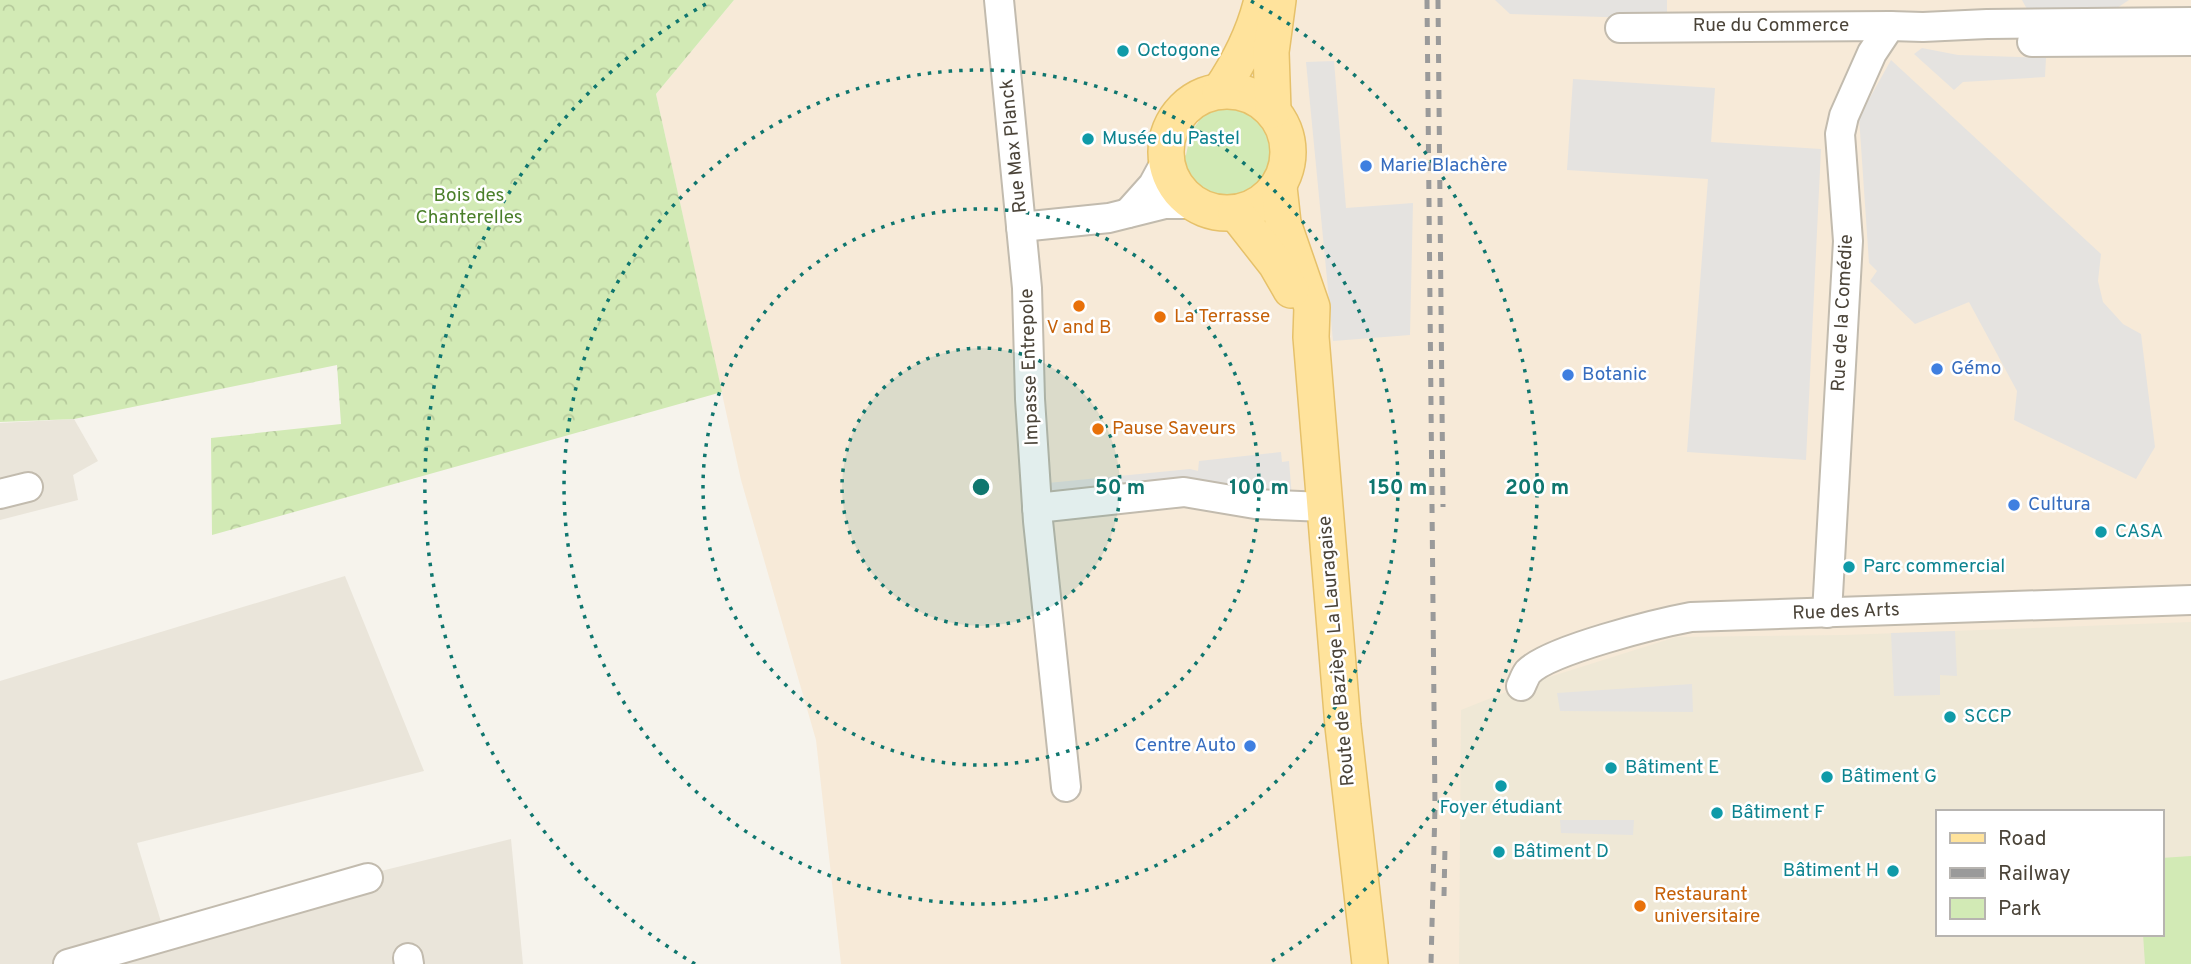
<svg xmlns="http://www.w3.org/2000/svg" width="2191" height="964" font-family="Overpass,sans-serif">
	<style>
		.residential { fill: #eae5da }
		.commercial { fill: #f7ead8; fill-rule: evenodd }
		.education { fill: #efe8d6; fill-rule: evenodd }
		.green { fill: #d2eab5 }
		.forest { fill: url(#forest-crowns) }
		.parking { fill: #e5e3e0 }
		.lines { fill: none; stroke-linecap: round; stroke-linejoin: round }
		.minor-casing { stroke: #c2bbae; stroke-width: 32 }
		.major-casing { stroke: #e6c16a; stroke-width: 38 }
		.minor { stroke: #fff; stroke-width: 28 }
		.major { stroke: #ffe39c; stroke-width: 35 }
		.rail { stroke: #9a9a9a; stroke-width: 5; stroke-dasharray: 9 9; stroke-linecap: butt }
		.ring { fill: none; stroke: #0f766e; stroke-width: 3.5; stroke-dasharray: 3.5 7 }
		.culture-dot { fill: #0f9aa8; stroke: #fff; stroke-width: 2.5 }
		.shop-dot { fill: #3f7fe0; stroke: #fff; stroke-width: 2.5 }
		.food-dot { fill: #e8710a; stroke: #fff; stroke-width: 2.5 }
		.labels { text-anchor: middle; dominant-baseline: central; stroke-width: 5; stroke-linejoin: round; paint-order: stroke }
		.street-label { font-size: 19px; fill: #4b4439; stroke: #fff }
		.culture-label { font-size: 19px; fill: #0d838f; stroke: #fff; text-anchor: start }
		.shop-label { font-size: 19px; fill: #366cbe; stroke: #fff; text-anchor: start }
		.park-label { font-size: 19px; fill: #4a7f2a; stroke: #fff }
		.food-label { font-size: 19px; fill: #c56008; stroke: #fff; text-anchor: start }
		.centre { fill: #0f766e; stroke: #fff; stroke-width: 3.5 }
		.ring-label { font-size: 21px; text-anchor: middle; font-weight: bold; fill: #0f766e; stroke: #fff; stroke-width: 5; stroke-linejoin: round; paint-order: stroke }
	</style>
	<defs>
		<pattern id="forest-crowns" width="20" height="18" patternUnits="userSpaceOnUse" patternTransform="scale(1.75)"><rect width="20" height="18" fill="#d2eab5"/><path d="M2 6a3 3 0 1 1 6 0M12 15a3 3 0 1 1 6 0" fill="none" stroke="#b6ca9c"/></pattern>
	</defs>
	<rect width="100%" height="100%" fill="#f6f3ec"/>
	<g class="residential">
		<path d="M74 419 98 461 73 475 78 500 0 520V423Z"/>
		<path d="M345 576 424 771 137 843 162 925 511 839 523 964H0V681Z"/>
	</g>
	<path class="commercial" d="M734 0H2191V964H841L816 740 741 480 656 94ZM1937 812H2161V934H1937Z"/>
	<path class="education" d="M2191 622V964H1459L1461 710 1521 686 1676 637 1844 635ZM1937 812H2161V934H1937Z"/>
	<g class="green">
		<path d="M1222 102C1306 104 1283 221 1212 198 1193 193 1182 178 1178 160L1186 155 1191 132 1199 121 1195 113 1209 105Z"/>
		<path d="M2191 856V964H2145L2143 934H2161V858Z"/>
	</g>
	<path class="forest" d="M0 0H734L656 94 722 392 212 535 211 438 341 424 337 365 74 419 0 422Z"/>
	<g class="parking">
		<path d="M1495 0H1667V19L1510 14Z"/>
		<path d="M2022 0H2129L2114 10 2028 11Z"/>
		<path d="M1922 48 1958 55 2046 58 2045 77 1963 82 1954 90 1914 54Z"/>
		<path d="M1891 60 2101 254 2098 281 2103 302 2123 324 2141 334 2155 447 2136 479 2014 420 2017 391 1969 302 1915 324 1870 281 1877 271 1869 263 1859 117Z"/>
		<path d="M1334 61 1346 208 1413 203 1410 335 1333 341 1306 62Z"/>
		<path d="M1573 79 1715 88 1711 142 1821 149 1806 460 1687 452 1708 179 1567 170Z"/>
		<path d="M1281 452 1282 462 1289 461 1292 497 1055 496 1048 483 1190 469 1198 471 1199 461Z"/>
		<path d="M1955 631 1957 676 1940 675V695L1894 696 1891 633Z"/>
		<path d="M1692 684 1693 712 1560 711 1557 693Z"/>
		<path d="M1560 820H1634L1633 835 1561 833Z"/>
	</g>
	<g class="lines">
		<defs>
			<g id="minor">
				<path d="M999 0 1027 288 1030 399 1038 521 1066 787"/>
				<path d="M1620 28 1890 26 1923 27 1987 24 2191 22"/>
				<path d="M2032 42 2191 41"/>
				<path d="M1128 213 1153 185 1166 161"/>
				<path d="M1021 227 1109 218 1165 204H1193"/>
				<path d="M0 494 28 487"/>
				<path d="M1037 508 1184 492 1255 504 1325 507"/>
				<path d="M1827 613 1848 241 1840 134 1844 116 1872 53 1890 26"/>
				<path d="M1521 686C1523 682 1525 676 1528 672 1549 650 1659 623 1691 617L2191 600"/>
				<path d="M408 958 409 964"/>
				<path d="M68 964 368 878"/>
			</g>
			<g id="major">
				<circle cx="1227" cy="152" r="61"/>
				<path d="M1220 91C1239 63 1254 34 1262 0"/>
				<path d="M1273 110 1271 52 1278 0"/>
				<path d="M1279 187 1283 223 1312 307 1311 337 1343 726 1370 964"/>
				<path d="M1236 213 1276 264 1291 290"/>
			</g>
		</defs>
		<use href="#minor" class="minor-casing"/>
		<use href="#major" class="major-casing"/>
		<use href="#minor" class="minor"/>
		<use href="#major" class="major"/>
		<g class="rail">
			<path d="M1427 0 1435 807 1431 964"/>
			<path d="M1438 0 1443 507"/>
			<path d="M1444 896 1445 847"/>
		</g>
	</g>
	<circle cx="981" cy="487" r="139" fill="#0f766e" fill-opacity=".12"/>
	<g class="ring">
		<circle cx="981" cy="487" r="139"/>
		<circle cx="981" cy="487" r="278"/>
		<circle cx="981" cy="487" r="417"/>
		<path d="M695 964A556 556 0 0 1 711 1M1251 1A556 556 0 0 1 1267 964"/>
	</g>
	<g class="culture-dot">
		<circle cx="1123" cy="51" r="7"/>
		<circle cx="1088" cy="139" r="7"/>
		<circle cx="2101" cy="532" r="7"/>
		<circle cx="1849" cy="567" r="7"/>
		<circle cx="1950" cy="717" r="7"/>
		<circle cx="1611" cy="768" r="7"/>
		<circle cx="1827" cy="777" r="7"/>
		<circle cx="1501" cy="786" r="7"/>
		<circle cx="1717" cy="813" r="7"/>
		<circle cx="1499" cy="852" r="7"/>
		<circle cx="1893" cy="871" r="7"/>
	</g>
	<g class="shop-dot">
		<circle cx="1366" cy="166" r="7"/>
		<circle cx="1937" cy="369" r="7"/>
		<circle cx="1568" cy="375" r="7"/>
		<circle cx="2014" cy="505" r="7"/>
		<circle cx="1250" cy="746" r="7"/>
	</g>
	<g class="food-dot">
		<circle cx="1079" cy="306" r="7"/>
		<circle cx="1160" cy="317" r="7"/>
		<circle cx="1098" cy="429" r="7"/>
		<circle cx="1640" cy="906" r="7"/>
	</g>
	<g class="labels">
		<g class="street-label">
			<text x="1771" y="26">Rue du Commerce</text>
			<text transform="translate(1014 146) rotate(-96)">Rue Max Planck</text>
			<text transform="translate(1843 313) rotate(-87)">Rue de la Comédie</text>
			<text transform="translate(1030 367) rotate(-92)">Impasse Entrepole</text>
			<text transform="translate(1846 612) rotate(-2)">Rue des Arts</text>
			<text transform="translate(1337 651) rotate(-95)">Route de Baziège La Lauragaise</text>
		</g>
		<g class="culture-label">
			<text x="1137" y="51">Octogone</text>
			<text x="1102" y="139">Musée du Pastel</text>
			<text x="2115" y="532">CASA</text>
			<text x="1863" y="567">Parc commercial</text>
			<text x="1964" y="717">SCCP</text>
			<text x="1625" y="768">Bâtiment E</text>
			<text x="1841" y="777">Bâtiment G</text>
			<text x="1501" y="808" text-anchor="middle">Foyer étudiant</text>
			<text x="1731" y="813">Bâtiment F</text>
			<text x="1513" y="852">Bâtiment D</text>
			<text x="1879" y="871" text-anchor="end">Bâtiment H</text>
		</g>
		<g class="shop-label">
			<text x="1380" y="166">Marie Blachère</text>
			<text x="1951" y="369">Gémo</text>
			<text x="1582" y="375">Botanic</text>
			<text x="2028" y="505">Cultura</text>
			<text x="1236" y="746" text-anchor="end">Centre Auto</text>
		</g>
		<g class="park-label">
			<text x="469" y="196">Bois des<tspan x="469" dy="22">Chanterelles</tspan></text>
		</g>
		<g class="food-label">
			<text x="1174" y="317">La Terrasse</text>
			<text x="1079" y="328" text-anchor="middle">V and B</text>
			<text x="1112" y="429">Pause Saveurs</text>
			<text x="1654" y="895">Restaurant<tspan x="1654" dy="22">universitaire</tspan></text>
		</g>
	</g>
	<circle cx="981" cy="487" r="10" class="centre"/>
	<g class="ring-label">
		<text x="1120" y="494">50 m</text>
		<text x="1259" y="494">100 m</text>
		<text x="1398" y="494">150 m</text>
		<text x="1537" y="494">200 m</text>
	</g>
	<rect x="1936" y="810" width="228" height="126" fill="#ffffff" stroke="#b7b4b0" stroke-width="2"/>
	<rect x="1950" y="833" width="35" height="10" fill="#ffe39c" stroke="#b7b4b0" stroke-width="2"/>
	<text x="1998" y="845" font-size="21" fill="#4b4439">Road</text>
	<rect x="1950" y="868" width="35" height="10" fill="#9a9a9a" stroke="#b7b4b0" stroke-width="2"/>
	<text x="1998" y="880" font-size="21" fill="#4b4439">Railway</text>
	<rect x="1950" y="898" width="35" height="21" fill="#d2eab5" stroke="#b7b4b0" stroke-width="2"/>
	<text x="1998" y="915" font-size="21" fill="#4b4439">Park</text>
</svg>
